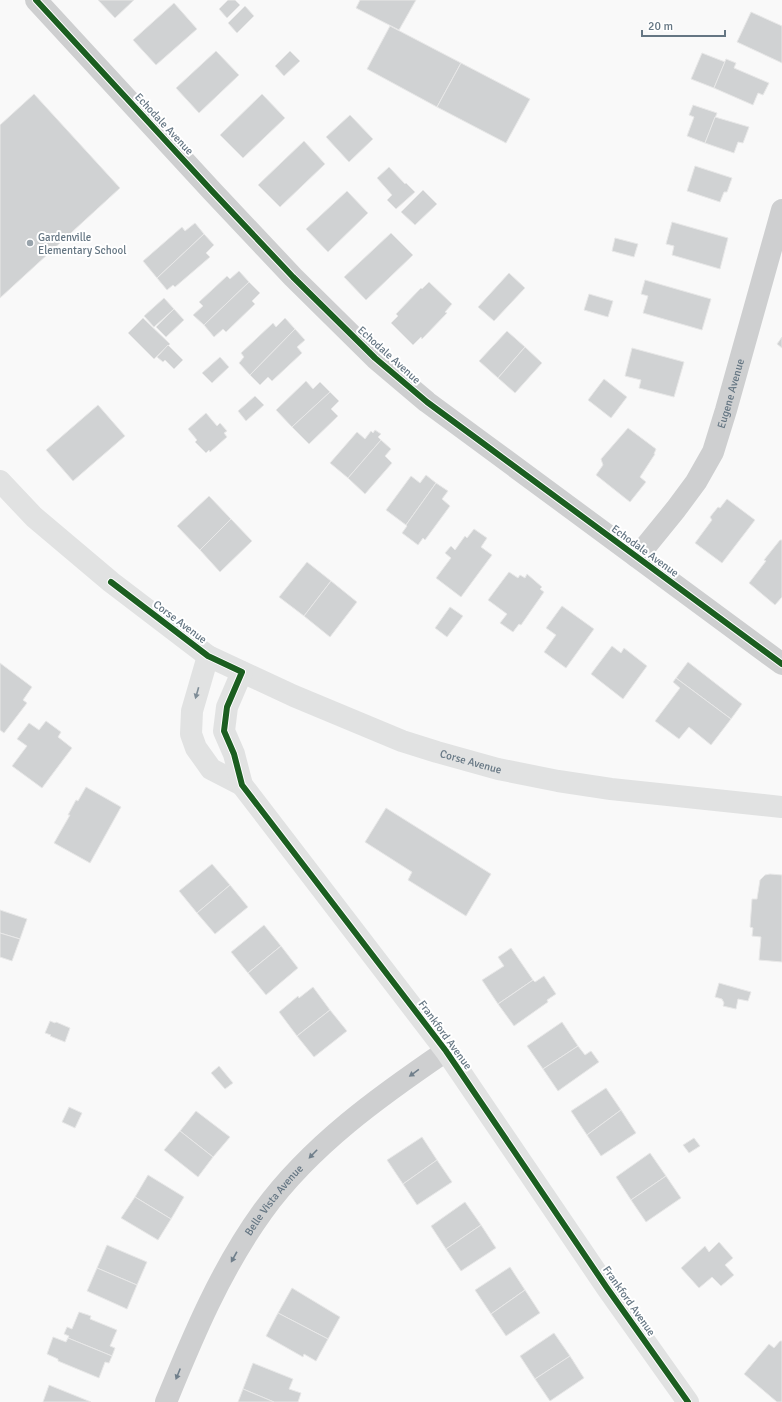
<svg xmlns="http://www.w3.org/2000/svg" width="782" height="1402" font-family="Signika,sans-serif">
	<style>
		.building { fill: #d0d2d3; stroke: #e8e8e8 }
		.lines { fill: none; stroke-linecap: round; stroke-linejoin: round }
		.street { stroke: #cecfd0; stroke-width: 22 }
		.secondary { stroke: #e1e2e2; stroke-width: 22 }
		.cycleway-casing { stroke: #fff; stroke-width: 8 }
		.cycleway { stroke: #1b5e20; stroke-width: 6 }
		.oneway { fill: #7e8c96 }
		.oneway2 { fill: #707f8b }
		.poi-dot { fill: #99a4ac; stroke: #fff; stroke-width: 1.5 }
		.labels { text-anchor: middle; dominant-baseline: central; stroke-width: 4; stroke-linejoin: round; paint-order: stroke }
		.street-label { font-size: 11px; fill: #657683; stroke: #fff }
		.poi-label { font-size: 11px; fill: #657683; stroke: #fff; text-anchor: start }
	</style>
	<rect width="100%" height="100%" fill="#f9f9f9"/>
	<g class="building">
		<path d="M98 0H134L115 18Z"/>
		<path d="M228 0H235L240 5 227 18 219 9Z"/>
		<path d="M360 0H416L399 30 356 8Z"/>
		<path d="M174 3 197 29 156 65 133 40Z"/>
		<path d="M245 6 254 16 237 33 228 23Z"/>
		<path d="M751 12 782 26V63L737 42Z"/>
		<path d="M390 26 461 63 437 107 367 69Z"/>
		<path d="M216 51 239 75 199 113 176 88Z"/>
		<path d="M290 51 300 61 284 76 275 66Z"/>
		<path d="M702 53 725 62 714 88 691 79Z"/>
		<path d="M726 59 736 63 734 68 769 83 763 95 758 93 753 105 714 88Z"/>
		<path d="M461 63 530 99 506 143 437 107Z"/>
		<path d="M34 94 120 188 0 298V125Z"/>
		<path d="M262 94 285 118 243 158 220 135Z"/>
		<path d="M693 105 717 113 705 143 687 136 694 117 689 115Z"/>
		<path d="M350 115 373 139 349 162 326 137Z"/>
		<path d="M715 117 749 127 743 143 738 142 734 153 705 143Z"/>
		<path d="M304 141 325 164 280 207 258 185Z"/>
		<path d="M695 166 732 178 727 192H724L720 202 687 191Z"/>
		<path d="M389 167 405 184 406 183 415 192 396 209 387 200 392 195 377 178Z"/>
		<path d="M423 190 437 204 415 225 401 212Z"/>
		<path d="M347 191 368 213 328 252 306 229Z"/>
		<path d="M672 222 728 238 720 269 672 255 674 246 666 244Z"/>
		<path d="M195 223 204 234 157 278 143 261 182 227 185 231Z"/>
		<path d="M391 233 413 255 366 300 344 277Z"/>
		<path d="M204 234 214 245 206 253 210 257 175 287 173 285 167 290 157 278Z"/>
		<path d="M615 238 638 244 634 257 612 251Z"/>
		<path d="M239 271 249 282 204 325 193 315 203 306 199 302 227 276 230 279Z"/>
		<path d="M509 273 525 288 494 321 478 307Z"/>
		<path d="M645 280 711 299 702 330 643 313 648 296 641 294Z"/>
		<path d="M249 282 260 293 252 301 255 304 226 332 223 329 214 337 204 325Z"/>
		<path d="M429 282 452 304 445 312 447 313 422 339 421 337 413 345 391 323 398 316 396 314 421 288 422 289Z"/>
		<path d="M589 294 613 301 608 317 584 310Z"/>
		<path d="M164 298 174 309 154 327 144 316Z"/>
		<path d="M174 309 184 320 166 337 156 327Z"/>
		<path d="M143 318 170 344 154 359 128 333Z"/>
		<path d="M285 318 295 329 250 375 239 363 244 357 241 353 273 323 276 327Z"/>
		<path d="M295 329 305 340 297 347 302 353 272 381 268 377 260 385 250 375Z"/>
		<path d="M507 331 525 347 498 378 479 361Z"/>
		<path d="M782 337V348L777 344Z"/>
		<path d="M168 345 183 360 174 369 165 360 163 362 157 357Z"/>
		<path d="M525 347 542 363 515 393 498 378Z"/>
		<path d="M632 348 684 362 674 397 639 388 641 380 625 376Z"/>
		<path d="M220 357 229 367 212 383 202 373Z"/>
		<path d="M604 379 627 397 611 418 588 400Z"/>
		<path d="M306 381 313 389 320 382 330 392 292 427 276 410Z"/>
		<path d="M330 392 339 401 331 409 338 416 309 444 292 427Z"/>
		<path d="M255 396 264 405 246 421 238 411Z"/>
		<path d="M98 405 125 436 73 481 46 450Z"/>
		<path d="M206 413 217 426 220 423 227 431 224 433 227 437 210 452 209 450 206 453 195 442 197 440 188 429Z"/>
		<path d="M628 428 656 449 654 454H655L640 477 646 482 630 502 596 475 603 465 601 459Z"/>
		<path d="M375 430 381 434 378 437 381 440 348 478 330 463 357 432 365 439 371 431 373 433Z"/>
		<path d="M381 440 391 449 385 456 392 463 365 494 348 478Z"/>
		<path d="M426 475 436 483 406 525 386 510 411 476 420 483Z"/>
		<path d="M436 483 448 491 442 499 450 506 425 540 423 538 418 545 402 533 407 526 406 525Z"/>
		<path d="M209 496 231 519 200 550 177 526Z"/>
		<path d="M727 499 755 520 722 563 695 543 712 520 710 517 718 507 720 508Z"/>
		<path d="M231 519 252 541 220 572 200 550Z"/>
		<path d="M474 529 487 538 481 547 492 555 461 597 436 578 451 558 445 553 451 546 455 550 465 536 467 538Z"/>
		<path d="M780 540H782V597L775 605 749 583 766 561 764 560Z"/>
		<path d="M307 562 331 581 304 616 279 597Z"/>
		<path d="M509 572 518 578 520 575 525 578 527 574 542 587 540 589 544 592 521 625 519 624 513 632 500 623 507 614 488 600Z"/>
		<path d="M331 581 357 602 330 637 304 616Z"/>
		<path d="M562 606 594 629 566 668 544 652 556 635 546 628Z"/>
		<path d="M450 607 463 616 447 637 435 628Z"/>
		<path d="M612 646 621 653 624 648 647 666 623 699 591 674Z"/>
		<path d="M688 662 742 704 731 719 676 678Z"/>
		<path d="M0 663 32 687 23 700 27 703 4 733 0 730Z"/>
		<path d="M676 678 731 719 711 745 689 727 679 739 655 721 680 688 673 682Z"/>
		<path d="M46 721 61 732 58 737 72 748 42 788 12 766 27 746 17 739 29 723 39 730Z"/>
		<path d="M86 787 121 807 90 863 54 843 70 815H68L76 800 78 801Z"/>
		<path d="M386 808 491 874 466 916 408 880 412 872 365 842Z"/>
		<path d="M212 864 230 885 197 913 179 891Z"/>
		<path d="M770 874 782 875V962L759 960 761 937 752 936 753 928 750 927 752 899H757L760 880 765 875Z"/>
		<path d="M230 885 248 907 215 934 197 913Z"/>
		<path d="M0 910 27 919 20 939 0 933Z"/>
		<path d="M264 925 281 946 248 973 231 952Z"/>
		<path d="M0 933 20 939 12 961 0 957Z"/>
		<path d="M281 946 298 968 266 995 248 973Z"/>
		<path d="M511 948 533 980 498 1004 482 980 504 966 498 957Z"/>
		<path d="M544 976 556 994 547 1000 548 1002 514 1026 498 1004 533 980 535 982Z"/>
		<path d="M719 983 751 992 748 1001 738 999 736 1009 723 1006 724 1003 722 999 715 997Z"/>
		<path d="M313 987 330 1010 297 1036 279 1012 298 996 299 998Z"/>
		<path d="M330 1010 347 1031 314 1057 297 1036Z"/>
		<path d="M50 1021 55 1023 56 1022 70 1028 65 1042 50 1036 51 1035 45 1033Z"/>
		<path d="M562 1022 578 1046 543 1069 527 1046Z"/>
		<path d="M578 1046 585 1055 591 1051 599 1062 558 1091 543 1069Z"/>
		<path d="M219 1066 233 1083 225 1089 211 1073Z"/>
		<path d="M606 1088 621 1110 587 1135 571 1111Z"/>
		<path d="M69 1107 82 1113 75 1128 62 1122Z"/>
		<path d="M621 1110 636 1133 601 1156 587 1135Z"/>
		<path d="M196 1111 230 1137 213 1157 180 1131Z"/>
		<path d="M180 1131 213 1157 198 1177 164 1150Z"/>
		<path d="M422 1137 437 1160 403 1184 387 1160Z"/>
		<path d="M694 1138 700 1146 689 1153 683 1145Z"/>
		<path d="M650 1153 666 1176 631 1200 616 1177Z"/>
		<path d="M437 1160 452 1182 417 1205 403 1184Z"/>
		<path d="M148 1175 184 1197 171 1219 135 1197Z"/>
		<path d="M666 1176 681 1198 646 1222 631 1200Z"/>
		<path d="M135 1197 171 1219 158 1240 121 1218Z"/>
		<path d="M465 1202 481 1225 446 1249 431 1226Z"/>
		<path d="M481 1225 496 1248 461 1271 446 1249Z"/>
		<path d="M719 1242 733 1258 725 1265 734 1275 721 1286 712 1277 699 1288 681 1268 705 1246 709 1252Z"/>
		<path d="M107 1245 147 1262 137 1285 97 1268Z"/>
		<path d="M510 1267 525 1290 491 1314 475 1290Z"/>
		<path d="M97 1268 137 1285 127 1309 87 1291Z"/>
		<path d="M292 1288 340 1317 328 1339 278 1313Z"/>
		<path d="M525 1290 540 1313 506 1336 491 1314Z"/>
		<path d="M79 1312 91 1316 90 1319 117 1330 110 1346 115 1348 112 1356 68 1338 69 1336 64 1334 67 1327 72 1329Z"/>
		<path d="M278 1313 328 1339 316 1361 304 1354 303 1357 266 1336Z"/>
		<path d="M554 1333 570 1356 535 1379 520 1356Z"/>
		<path d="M53 1337 66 1342 68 1338 112 1356 109 1363 105 1362 99 1378 58 1361V1359L47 1354Z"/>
		<path d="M780 1341H782V1402H777L744 1374 769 1344 774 1348Z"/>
		<path d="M570 1356 584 1378 550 1401 535 1379Z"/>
		<path d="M253 1363 293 1379 289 1389 301 1393 298 1402H274L243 1389Z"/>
		<path d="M49 1385 91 1402H43Z"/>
		<path d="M243 1389 274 1402H238Z"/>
	</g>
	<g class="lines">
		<g class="street">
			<path d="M36 0 212 191 293 277 375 358 427 402 484 444 782 664"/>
			<path id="s1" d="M637 557 676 509 696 482 713 452 726 410 782 210"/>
			<path id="s2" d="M166 1402C193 1336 221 1269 263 1211 311 1145 380 1096 446 1051"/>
		</g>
		<g class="secondary">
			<path id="s3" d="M0 481 34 517 111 582 208 656 294 696 402 741 437 752 498 769 558 781 611 789 782 807"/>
			<path d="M208 656 192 711 191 734 196 748 211 769 242 785"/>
			<path d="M242 672 227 707 224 731 234 754 242 785 446 1051 607 1288 688 1402"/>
		</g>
		<defs>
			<g id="cycleway">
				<path d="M36 0 212 191 293 277 375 358 427 402 484 444 782 664"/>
				<path d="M111 582 208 656 242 672 227 707 224 731 234 754 242 785 446 1051 607 1288 688 1402"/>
			</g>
		</defs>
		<use href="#cycleway" class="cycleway-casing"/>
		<use href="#cycleway" class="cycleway"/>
	</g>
	<defs><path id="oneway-solid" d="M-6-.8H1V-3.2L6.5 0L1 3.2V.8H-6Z"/></defs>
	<use class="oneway" href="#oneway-solid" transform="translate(197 693) rotate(106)"/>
	<g class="oneway2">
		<use href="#oneway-solid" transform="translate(414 1073) rotate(144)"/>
		<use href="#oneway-solid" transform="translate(313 1154) rotate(134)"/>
		<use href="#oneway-solid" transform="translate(234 1257) rotate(119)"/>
		<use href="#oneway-solid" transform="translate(178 1374) rotate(112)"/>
	</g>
	<circle class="poi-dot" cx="30" cy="243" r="4"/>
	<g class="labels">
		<g class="street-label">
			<text transform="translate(164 124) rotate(47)">Echodale Avenue</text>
			<text transform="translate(389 355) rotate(42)">Echodale Avenue</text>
			<text stroke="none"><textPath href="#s1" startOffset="191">Eugene Avenue</textPath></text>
			<text transform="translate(645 551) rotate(36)">Echodale Avenue</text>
			<text transform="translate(180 622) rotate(37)">Corse Avenue</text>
			<text stroke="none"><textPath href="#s3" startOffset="556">Corse Avenue</textPath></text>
			<text transform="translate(445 1035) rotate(54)">Frankford Avenue</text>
			<text stroke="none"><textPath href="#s2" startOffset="230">Belle Vista Avenue</textPath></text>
			<text transform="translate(629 1301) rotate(55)">Frankford Avenue</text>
		</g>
		<g class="poi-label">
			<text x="38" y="237">Gardenville<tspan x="38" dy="13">Elementary School</tspan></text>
		</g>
	</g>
	<path d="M642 30v6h83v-6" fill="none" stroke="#657683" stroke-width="2"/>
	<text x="648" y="30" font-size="12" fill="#657683" stroke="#ffffff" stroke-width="3" paint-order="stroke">20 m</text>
</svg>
